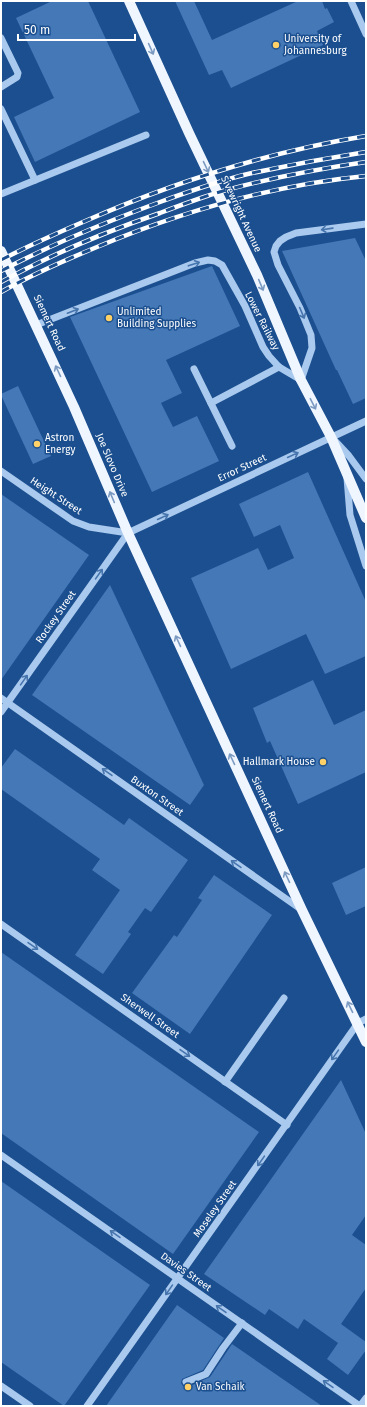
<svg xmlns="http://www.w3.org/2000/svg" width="367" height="1407" font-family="'Fira Sans',sans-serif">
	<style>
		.building { fill: #4478b7 }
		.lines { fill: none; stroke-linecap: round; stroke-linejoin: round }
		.minor { stroke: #a9c9ee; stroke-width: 7 }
		.major { stroke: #f0f6ff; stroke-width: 10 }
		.rail-casing { stroke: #fff; stroke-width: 4.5 }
		.rail { stroke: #1b4f8f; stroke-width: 3; stroke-dasharray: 9; stroke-linecap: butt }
		.oneway { stroke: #7b9ac1 }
		.oneway2 { stroke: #4674ac }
		.poi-dot { fill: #ffd166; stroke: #1b4f8f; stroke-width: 1.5 }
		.labels { text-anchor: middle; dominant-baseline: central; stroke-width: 3; stroke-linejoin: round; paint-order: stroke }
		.poi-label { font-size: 10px; fill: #fff; stroke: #1b4f8f; text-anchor: start }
		.street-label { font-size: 10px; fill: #fff; stroke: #1b4f8f }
	</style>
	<rect width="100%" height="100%" fill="#1b4f8f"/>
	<g class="building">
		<path d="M52 1H88L140 112 35 162 14 117 54 98 16 18Z"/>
		<path d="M175 1H194L212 40 298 1H322L325 9 327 8 334 22 317 31 323 45 231 88 222 70 209 75Z"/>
		<path d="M355 238 366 261V398L353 404 337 370H336L282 251Z"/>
		<path d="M212 266 240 326 166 360 182 393 161 403 173 427 197 416 219 461 152 492 70 317Z"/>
		<path d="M18 386 51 456 33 464 1 395V394Z"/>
		<path d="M308 472 366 602V656L325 674 306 634 231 669 191 578 258 548 268 570 294 558 280 525 254 537 239 504Z"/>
		<path d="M1 494 89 555 1 680Z"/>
		<path d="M110 585 204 785 190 805 32 695Z"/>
		<path d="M313 680 334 725 366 710V772L298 804 270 741 267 743 253 708Z"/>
		<path d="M15 749 124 825 129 818 188 860 151 912 145 908 128 932 131 934 103 974 75 955 120 890 92 870 100 859 1 789V768Z"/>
		<path d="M366 867V906L346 915 332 883Z"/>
		<path d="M214 875 272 915 190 1034 132 993 174 935 177 937 202 900 198 898Z"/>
		<path d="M1 952 259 1132 173 1254 1 1133Z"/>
		<path d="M341 1080 366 1134V1215L352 1235 366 1245V1288L341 1324 366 1342V1350L348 1375 327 1359 338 1343 304 1319 298 1329 269 1309 265 1315 204 1274Z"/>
		<path d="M1 1181 150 1285 64 1406 1 1362Z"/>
		<path d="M177 1305 224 1338 203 1370 182 1379 181 1383 183 1386 188 1387 210 1377 232 1344 322 1406H106Z"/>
	</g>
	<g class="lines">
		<g class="minor">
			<path d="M351 1 366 34"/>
			<path d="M1 38 18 73 17 77 1 87"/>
			<path d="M1 109 35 180"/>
			<path d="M1 194 146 135"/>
			<path d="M36 325 195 263 208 260 215 261 222 265 245 306 263 347 269 356 279 367 301 380 312 348 311 335 300 308 278 265 274 252 276 246 280 241 286 237 296 233 366 224"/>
			<path d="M194 369 232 446"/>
			<path d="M211 403 279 367"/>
			<path d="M335 441 349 456 366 479"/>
			<path d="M1 471 73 521 89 527 128 533"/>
			<path d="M347 478 350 515 366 566"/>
			<path d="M1 698 302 910"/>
			<path d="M1 712 128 533 366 421"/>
			<path d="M1 924 287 1125"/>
			<path d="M225 1082 284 998"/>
			<path d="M1 1155 360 1406"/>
			<path d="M186 1382 206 1374 223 1348 242 1323"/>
			<path d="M1 1386 30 1406"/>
			<path d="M87 1406 358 1023 366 1019"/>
			<path d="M360 1406 366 1398"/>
		</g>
		<g class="major">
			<path d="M129 1 189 133 257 275 301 380 331 437 366 518"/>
			<path d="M1 251 74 407 128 533 302 910 366 1042"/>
		</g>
		<defs>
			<g id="rail">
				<path d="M1 260C28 246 55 234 83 222 174 182 268 152 366 136"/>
				<path d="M1 271C52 244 106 222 160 202 190 191 221 180 252 173 290 165 328 158 366 152"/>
				<path d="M1 282C52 254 105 232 160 213 181 205 202 197 223 191 270 178 318 169 366 162"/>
				<path d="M1 292C33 274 63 261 97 247 183 211 273 185 366 176"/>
			</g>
		</defs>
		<use href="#rail" class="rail-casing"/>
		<use href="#rail" class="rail"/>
	</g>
	<defs><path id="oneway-shaft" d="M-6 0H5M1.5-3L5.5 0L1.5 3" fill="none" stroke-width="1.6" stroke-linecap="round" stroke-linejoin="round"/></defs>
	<g class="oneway">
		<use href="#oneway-shaft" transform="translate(151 49) rotate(66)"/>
		<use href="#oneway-shaft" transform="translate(206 167) rotate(65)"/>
		<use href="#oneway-shaft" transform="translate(261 285) rotate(67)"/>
		<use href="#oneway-shaft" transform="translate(58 371) rotate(-115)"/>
		<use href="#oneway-shaft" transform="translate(313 404) rotate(63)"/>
		<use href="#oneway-shaft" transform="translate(112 497) rotate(-113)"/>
		<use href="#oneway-shaft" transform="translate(178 641) rotate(-115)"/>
		<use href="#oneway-shaft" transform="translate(232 759) rotate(-115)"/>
		<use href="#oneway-shaft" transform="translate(287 877) rotate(-115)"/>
		<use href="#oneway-shaft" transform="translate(350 1007) rotate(-116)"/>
	</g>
	<g class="oneway2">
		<use href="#oneway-shaft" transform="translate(327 229) rotate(172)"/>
		<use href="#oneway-shaft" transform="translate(194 264) rotate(-18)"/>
		<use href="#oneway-shaft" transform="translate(73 311) rotate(-21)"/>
		<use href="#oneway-shaft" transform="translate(302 313) rotate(67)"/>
		<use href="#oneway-shaft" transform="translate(293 455) rotate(-25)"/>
		<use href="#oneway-shaft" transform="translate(163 517) rotate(-25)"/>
		<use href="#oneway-shaft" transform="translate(99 574) rotate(-55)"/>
		<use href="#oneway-shaft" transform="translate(24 680) rotate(-55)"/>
		<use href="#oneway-shaft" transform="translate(107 772) rotate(-145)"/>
		<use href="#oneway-shaft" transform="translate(236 864) rotate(-145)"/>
		<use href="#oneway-shaft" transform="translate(33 946) rotate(35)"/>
		<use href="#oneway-shaft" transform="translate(185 1053) rotate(35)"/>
		<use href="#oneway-shaft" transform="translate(335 1055) rotate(125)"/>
		<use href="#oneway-shaft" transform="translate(261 1161) rotate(125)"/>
		<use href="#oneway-shaft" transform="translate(115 1234) rotate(-145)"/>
		<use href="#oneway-shaft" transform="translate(169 1290) rotate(125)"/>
		<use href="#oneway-shaft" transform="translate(221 1309) rotate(-145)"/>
		<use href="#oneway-shaft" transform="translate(328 1384) rotate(-145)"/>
	</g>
	<g class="poi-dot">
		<circle cx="276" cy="45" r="4"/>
		<circle cx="109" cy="318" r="4"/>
		<circle cx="37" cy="444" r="4"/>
		<circle cx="323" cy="762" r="4"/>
		<circle cx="188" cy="1387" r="4"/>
	</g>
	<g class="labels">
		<g class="poi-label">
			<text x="284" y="39">University of<tspan x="284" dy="12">Johannesburg</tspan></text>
			<text x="117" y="312">Unlimited<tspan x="117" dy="12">Building Supplies</tspan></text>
			<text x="45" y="438">Astron<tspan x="45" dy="12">Energy</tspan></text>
			<text x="315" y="762" text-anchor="end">Hallmark House</text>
			<text x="196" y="1387">Van Schaik</text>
		</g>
		<g class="street-label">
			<text transform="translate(241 214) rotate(65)">Sivewright Avenue</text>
			<text transform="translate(262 321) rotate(63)">Lower Railway</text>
			<text transform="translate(49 323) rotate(65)">Siemert Road</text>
			<text transform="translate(112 465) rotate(67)">Joe Slovo Drive</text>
			<text transform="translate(242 468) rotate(-25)">Error Street</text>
			<text transform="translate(56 496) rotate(33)">Height Street</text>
			<text transform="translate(56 617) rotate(-55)">Rockey Street</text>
			<text transform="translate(157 796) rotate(35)">Buxton Street</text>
			<text transform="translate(267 805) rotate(65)">Siemert Road</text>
			<text transform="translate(150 1016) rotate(35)">Sherwell Street</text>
			<text transform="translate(215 1209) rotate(-55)">Moseley Street</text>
			<text transform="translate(186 1272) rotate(35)">Davies Street</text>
		</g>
	</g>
	<rect width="367" height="1407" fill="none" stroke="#ffffff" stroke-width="4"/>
	<path d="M18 34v6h117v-6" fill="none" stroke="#ffffff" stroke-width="2"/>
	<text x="24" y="34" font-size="12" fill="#ffffff" stroke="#1b4f8f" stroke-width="3" paint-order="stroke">50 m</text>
</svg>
